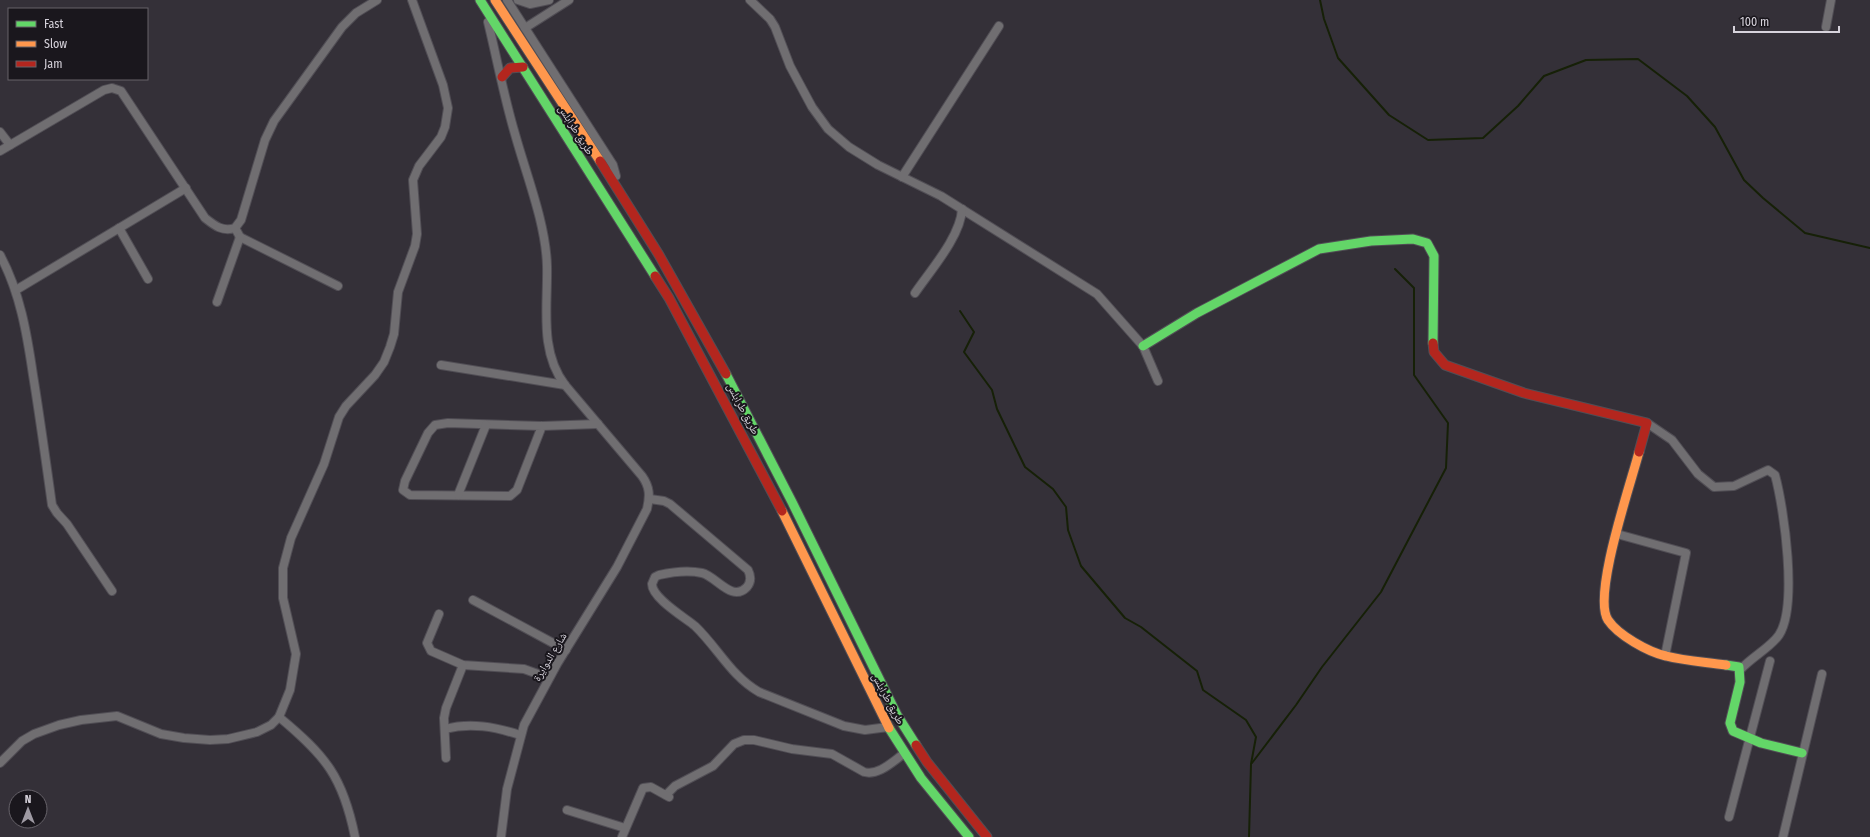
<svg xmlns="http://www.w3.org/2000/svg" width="1870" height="837" font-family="'Fira Sans Condensed','Noto Naskh Arabic',sans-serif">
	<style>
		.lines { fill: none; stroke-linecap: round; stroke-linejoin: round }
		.stream { stroke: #162007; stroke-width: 2 }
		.street-casing { stroke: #514e55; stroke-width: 10 }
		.fast-casing { stroke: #514e55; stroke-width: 11 }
		.slow-casing { stroke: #514e55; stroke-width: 11 }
		.jam-casing { stroke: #514e55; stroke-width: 11 }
		.street { stroke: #706e71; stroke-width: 8 }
		.fast { stroke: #63d668; stroke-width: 9 }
		.slow { stroke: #ff974d; stroke-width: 9 }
		.jam { stroke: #b3261e; stroke-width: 9 }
		.labels { text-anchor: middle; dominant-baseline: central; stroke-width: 4; stroke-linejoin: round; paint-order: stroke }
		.street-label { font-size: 11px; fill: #d7d3dc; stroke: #1a171d }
	</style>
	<rect width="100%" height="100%" fill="#343038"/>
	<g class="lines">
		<g class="stream">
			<path d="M1320 0 1324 19 1338 58 1389 115 1428 140 1483 138 1518 106 1544 76 1586 60 1638 59 1687 96 1715 127 1744 180 1763 198 1805 233 1870 248"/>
			<path d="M960 311 974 332 964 352 992 390 997 409 1025 467 1053 489 1066 507 1068 530 1081 566 1125 618 1141 627 1197 671 1203 690 1246 720 1256 737 1251 764 1249 837"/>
			<path d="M1252 763 1296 705 1322 667 1381 592 1446 468 1448 423 1414 375V288L1395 269"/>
		</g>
		<defs>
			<g id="street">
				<path d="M507 0 613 165 616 176"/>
				<path d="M518 0 530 4 549 0"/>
				<path d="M750 0 770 19 775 27 790 66 812 107 828 129 849 147 878 165 941 196 1097 294 1143 346 1158 381"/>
				<path d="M488 22C497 59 504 97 515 134 526 174 546 224 547 266 548 306 539 351 565 385L642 476C650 487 650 496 647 509L617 567 557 664 524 725 507 789 501 837"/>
				<path d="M1826 27 1831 0"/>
				<path d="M525 28 569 0"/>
				<path d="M0 132 10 145"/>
				<path d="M0 151 104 90 112 88 121 91 205 218C215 226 223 232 235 228L241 220 265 140 274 121 342 27 356 13 377 0"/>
				<path d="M902 177 999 26"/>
				<path d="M119 228 148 279"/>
				<path d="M235 228 240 237 338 286"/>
				<path d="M0 255C20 292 27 334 33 375 40 418 46 462 52 505L57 513 67 524 112 591"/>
				<path d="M16 290 186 188"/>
				<path d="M915 293C930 271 961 236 962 209"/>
				<path d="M217 302 240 237"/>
				<path d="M441 365 565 385"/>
				<path d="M1647 423 1672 440 1698 474 1714 487 1734 486 1768 470 1775 475C1784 508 1798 606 1779 635 1771 647 1752 657 1741 669"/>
				<path d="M542 426 517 490 510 496 410 495 403 490 405 481 428 433 435 425 448 423 542 426 598 424"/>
				<path d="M458 495 486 425"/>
				<path d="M650 499 664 501 670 504 748 570C751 576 751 582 747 587 732 603 716 576 702 573 689 570 672 572 659 575L655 577 652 584C652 598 684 617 695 626 718 648 731 676 759 692L844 726 865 730 888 727"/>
				<path d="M1617 534 1686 553 1665 656"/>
				<path d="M473 600 566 650"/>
				<path d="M439 614 427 643 431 651 463 665 524 669 549 678"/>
				<path d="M279 717C326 756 343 777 355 837"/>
				<path d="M445 729C471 722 495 727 520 735"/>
				<path d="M446 758 444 718 446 708 463 665"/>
				<path d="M0 763 22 741 34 734 59 725 81 720 117 716 161 734 184 738 210 740 228 739 257 732 271 725 279 717 290 690 296 654 283 598V568L291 538 324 464 339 417 346 406 375 375 384 362 390 347 394 334 398 292 415 246 417 234 413 180 419 166 441 137 445 127 448 108 443 85 412 0"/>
				<path d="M666 795 675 786 713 766 734 744 744 740H754L792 749 832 754 864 772C879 776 893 761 905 753"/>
				<path d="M567 810 625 828"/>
				<path d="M1729 817 1770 661"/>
				<path d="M622 837 643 788 651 787 669 797"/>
				<path d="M1783 837 1822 674"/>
			</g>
			<g id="fast">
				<path d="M480 0 655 276"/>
				<path d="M1143 346 1197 313 1319 249 1371 241 1413 239 1427 243 1434 256 1433 343"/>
				<path d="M726 374 792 502 897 715 916 745"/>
				<path d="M1726 665 1739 667 1740 682 1730 723 1733 731 1761 743 1802 753"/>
				<path d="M889 728 921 778 969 837"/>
			</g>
			<g id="slow">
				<path d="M495 0 600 161"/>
				<path d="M1639 452C1631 483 1592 596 1608 620 1618 635 1648 652 1666 656 1685 661 1706 662 1726 665"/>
				<path d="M782 511 889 728"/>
			</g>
			<g id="jam">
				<path d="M502 77 510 68 523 67"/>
				<path d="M600 161 659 255 726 374"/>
				<path d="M655 276 669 298 782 511"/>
				<path d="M1433 343 1434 352 1445 365 1524 393 1647 423 1639 452"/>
				<path d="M916 745 927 762 987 837"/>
			</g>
		</defs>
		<use href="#street" class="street-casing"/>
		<use href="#fast" class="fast-casing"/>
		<use href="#slow" class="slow-casing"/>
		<use href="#jam" class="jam-casing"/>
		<use href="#street" class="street"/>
		<use href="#fast" class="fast"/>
		<use href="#slow" class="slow"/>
		<use href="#jam" class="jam"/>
	</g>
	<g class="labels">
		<g class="street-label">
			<text transform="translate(576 130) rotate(58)">طريق طرابلس</text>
			<text transform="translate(743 409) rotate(62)">طريق طرابلس</text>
			<text transform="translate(550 657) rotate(-59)">شارع الدوايرة</text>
			<text transform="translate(888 699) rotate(62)">طريق طرابلس</text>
		</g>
	</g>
	<rect x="8" y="8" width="140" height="72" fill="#1a171d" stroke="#666269"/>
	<rect x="16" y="21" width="20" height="6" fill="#63d668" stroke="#666269"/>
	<text x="44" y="28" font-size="12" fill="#d7d3dc">Fast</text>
	<rect x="16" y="41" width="20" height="6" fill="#ff974d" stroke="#666269"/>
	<text x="44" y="48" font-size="12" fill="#d7d3dc">Slow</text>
	<rect x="16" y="61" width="20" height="6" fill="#b3261e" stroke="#666269"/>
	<text x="44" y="68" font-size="12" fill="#d7d3dc">Jam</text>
	<g transform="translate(28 809)"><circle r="19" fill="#1a171d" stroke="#666269"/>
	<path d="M0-3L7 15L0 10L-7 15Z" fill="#9e9aa3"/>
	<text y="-6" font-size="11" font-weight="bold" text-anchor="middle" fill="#d7d3dc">N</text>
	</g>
	<path d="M1734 26v6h105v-6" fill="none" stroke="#d7d3dc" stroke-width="2"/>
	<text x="1740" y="26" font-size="12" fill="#d7d3dc" stroke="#1a171d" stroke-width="3" paint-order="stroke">100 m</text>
</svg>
